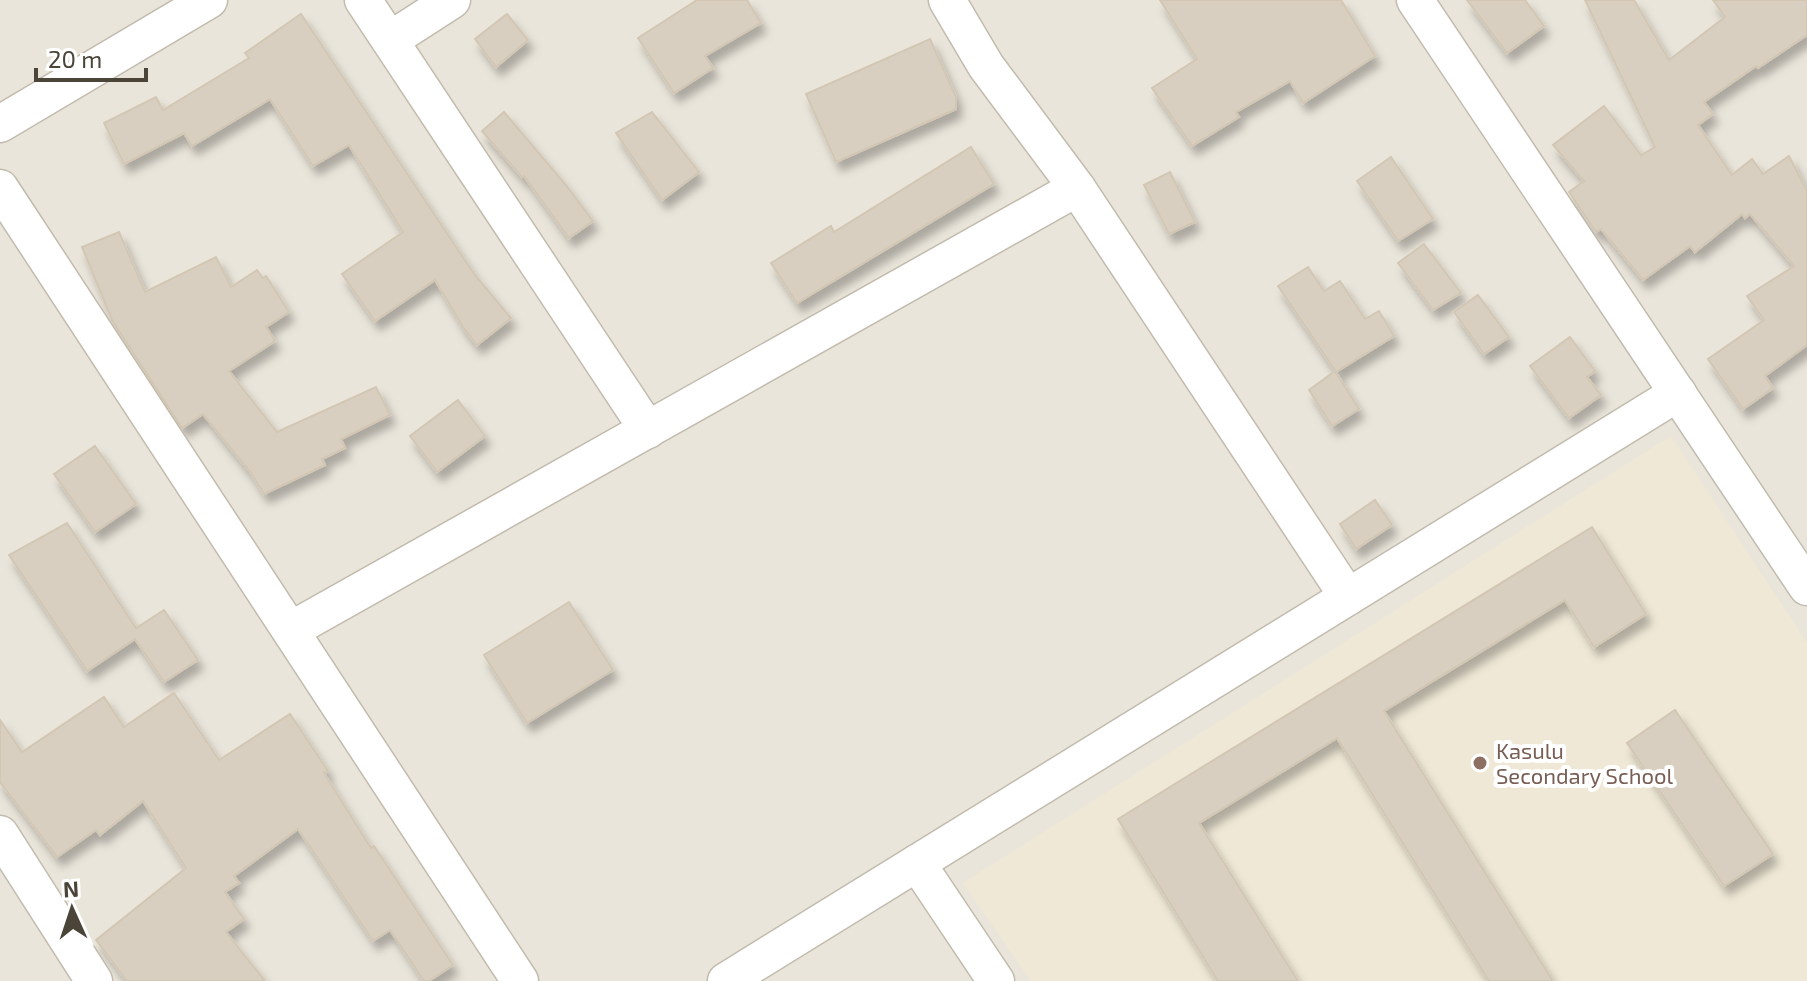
<svg xmlns="http://www.w3.org/2000/svg" width="1807" height="981" font-family="'Exo 2',sans-serif">
	<style>
		.residential { fill: #eae5da }
		.education { fill: #efe8d6 }
		.building { fill: #d8cfc1; stroke: #d3c7b4; stroke-width: 2; filter: url(#shadow) }
		.lines { fill: none; stroke-linecap: round; stroke-linejoin: round }
		.minor-casing { stroke: #c2bbae; stroke-width: 39 }
		.minor { stroke: #fff; stroke-width: 36 }
		.education-dot { fill: #8d6e63; stroke: #fff; stroke-width: 3 }
		.labels { text-anchor: middle; dominant-baseline: central; stroke-width: 8; stroke-linejoin: round; paint-order: stroke }
		.education-label { font-size: 22px; fill: #785e54; stroke: #fff; text-anchor: start }
	</style>
	<defs>
		<filter id="shadow"><feDropShadow dx="5" dy="9" stdDeviation="4" flood-color="#0004"/></filter>
	</defs>
	<rect width="100%" height="100%" fill="#f6f3ec"/>
	<rect class="residential" x="0" y="0" width="1807" height="981"/>
	<path class="education" d="M1671 436 1807 643V981H1031L963 883Z"/>
	<g class="building">
		<path d="M697 0H747L761 23 705 56 713 68 674 93 638 38Z"/>
		<path d="M1160 0H1341L1375 56 1303 103 1290 81 1236 112 1239 117 1192 146 1152 88 1197 59Z"/>
		<path d="M1467 0H1525L1544 26 1507 53Z"/>
		<path d="M1585 0H1634L1669 60 1725 17 1713 0H1807V35L1758 68 1756 66 1704 102 1713 114 1698 125 1732 175 1752 159 1763 174 1789 156 1807 191V345L1765 376 1773 388 1743 409 1708 359 1764 320 1747 296 1794 266 1750 214 1745 218 1742 214 1695 252 1690 246 1643 280 1601 229 1596 232 1569 192 1584 181 1553 145 1604 106 1641 155 1655 147Z"/>
		<path d="M301 14 474 274 511 318 477 345 463 327 435 280 375 321 342 274 403 232 349 145 313 166 270 99 192 146 184 133 124 164 104 123 156 97 163 110 249 58 245 53Z"/>
		<path d="M507 14 528 40 496 67 475 39Z"/>
		<path d="M930 39 956 97V109L836 162 806 94Z"/>
		<path d="M504 112 566 185 593 221 569 238 524 176 522 177 482 131Z"/>
		<path d="M652 112 699 172 662 200 616 133Z"/>
		<path d="M971 147 994 184 797 303 771 263 831 226 834 232Z"/>
		<path d="M1391 157 1433 219 1398 241 1357 181Z"/>
		<path d="M1170 172 1195 222 1169 234 1144 185Z"/>
		<path d="M119 232 145 292 216 257 231 287 257 270 263 278 266 276 289 312 266 327 275 341 229 371 277 432 376 387 390 415 341 439 345 448 322 459 325 465 264 494 251 473 203 414 182 428 112 320 82 247Z"/>
		<path d="M1424 244 1461 293 1433 310 1398 263Z"/>
		<path d="M1308 267 1324 291 1340 281 1365 319 1379 311 1394 336 1336 372 1278 286Z"/>
		<path d="M1478 295 1509 337 1484 354 1454 312Z"/>
		<path d="M1570 337 1595 371 1587 377 1601 395 1569 418 1530 366Z"/>
		<path d="M1335 371 1359 409 1332 426 1309 390Z"/>
		<path d="M458 400 485 436 437 472 410 436Z"/>
		<path d="M95 446 136 504 95 532 54 474Z"/>
		<path d="M1375 500 1392 525 1356 549 1340 524Z"/>
		<path d="M67 523 136 628 164 610 198 660 164 682 135 639 87 671 9 555Z"/>
		<path d="M1592 527 1646 614 1594 647 1565 600 1384 711 1553 981H1489L1337 738 1199 823 1298 981H1218L1118 819Z"/>
		<path d="M569 602 613 670 527 723 484 655Z"/>
		<path d="M174 693 219 760 290 714 328 771 324 773 371 848 374 846 453 965 429 981H424L390 930 373 941 298 829 234 876 239 883 225 892 244 919 226 932 265 981H127L96 940 186 868 143 801 100 835 96 830 57 857 0 782V720L22 752 104 697 124 727Z"/>
		<path d="M1675 710 1773 854 1724 886 1627 743Z"/>
	</g>
	<g class="lines">
		<defs>
			<g id="minor">
				<path d="M363 0 648 430"/>
				<path d="M947 0 986 66 1077 188 1348 597"/>
				<path d="M1415 0 1807 587"/>
				<path d="M390 40 452 0"/>
				<path d="M0 124 209 0"/>
				<path d="M0 188 520 981"/>
				<path d="M291 630 1077 188"/>
				<path d="M0 834 94 981"/>
				<path d="M917 863 996 981"/>
				<path d="M726 981 1678 393"/>
			</g>
		</defs>
		<use href="#minor" class="minor-casing"/>
		<use href="#minor" class="minor"/>
	</g>
	<circle class="education-dot" cx="1480" cy="763" r="8"/>
	<g class="labels">
		<g class="education-label">
			<text x="1496" y="750">Kasulu<tspan x="1496" dy="25">Secondary School</tspan></text>
		</g>
	</g>
	<g transform="translate(72 909) rotate(357)" stroke="#ffffff" stroke-width="6" paint-order="stroke">
	<path d="M0-6L14 30L0 20L-14 30Z" fill="#4b4439"/>
	<text y="-12" font-size="22" font-weight="bold" text-anchor="middle" fill="#4b4439">N</text>
	</g>
	<path d="M36 68v12h110v-12" fill="none" stroke="#4b4439" stroke-width="4"/>
	<text x="48" y="68" font-size="24" fill="#4b4439" stroke="#ffffff" stroke-width="6" paint-order="stroke">20 m</text>
</svg>
